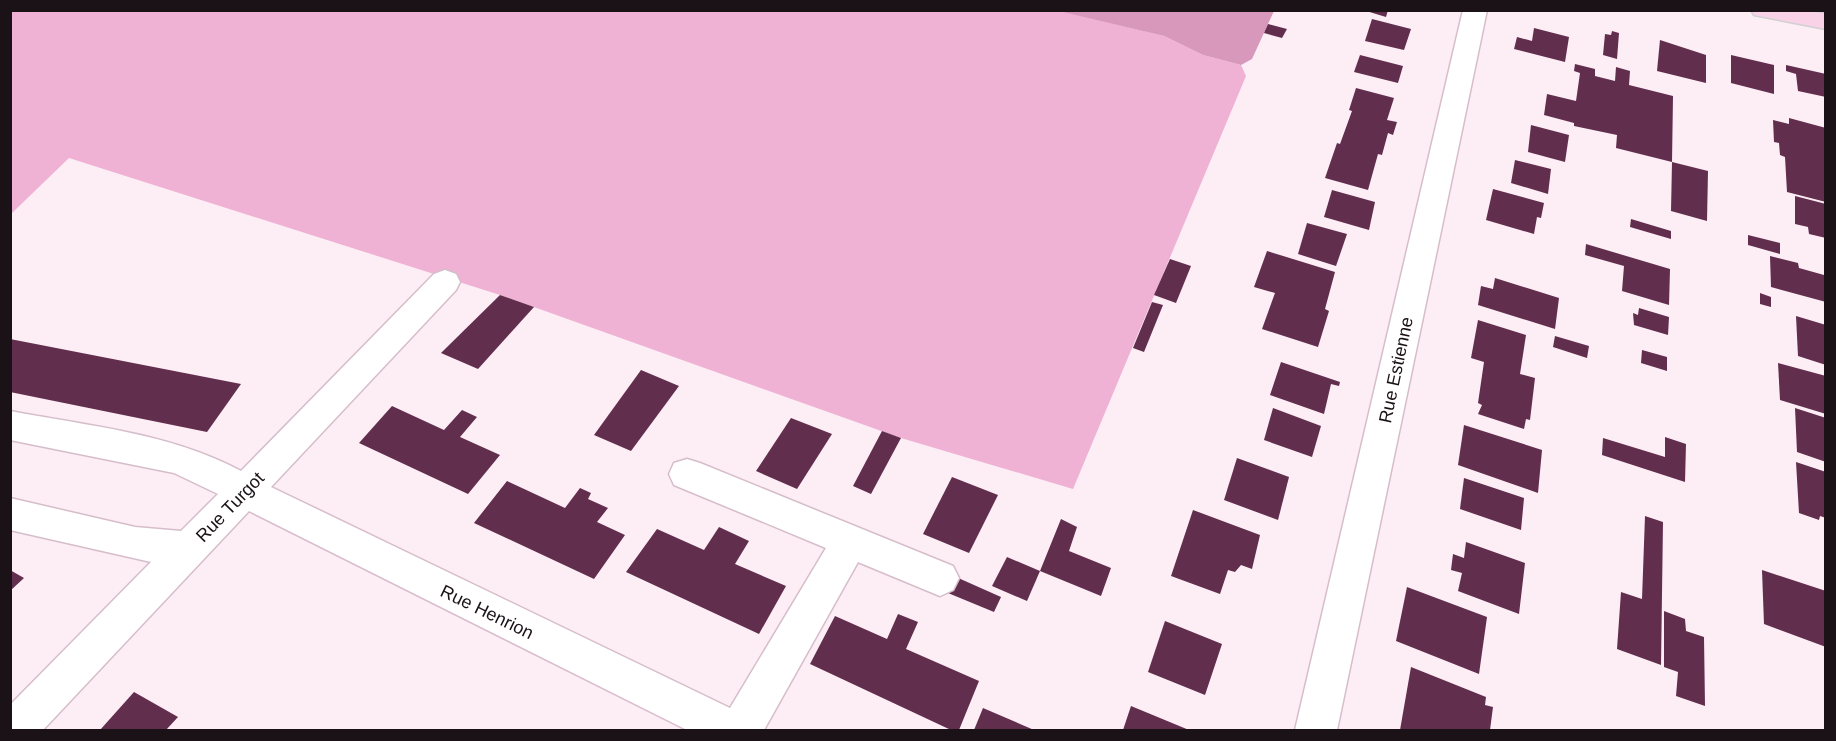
<svg xmlns="http://www.w3.org/2000/svg" width="1836" height="741" font-family="Helvetica,sans-serif">
	<style>
		.green { fill: #efb2d4 }
		.forest { fill: #d798bb }
		.building { fill: #622e4d }
		.lines { fill: none; stroke-linecap: round; stroke-linejoin: round }
		.minor-casing { stroke: #d6bdca; stroke-width: 3 }
		.major-casing { stroke: #d1d0d1; stroke-width: 3 }
		.minor { fill: #fff; fill-rule: evenodd }
		.major { fill: #fad2e8; fill-rule: evenodd }
		.labels { text-anchor: middle; dominant-baseline: central; stroke-width: 6; stroke-linejoin: round; paint-order: stroke }
		.street-label { font-size: 18px; fill: #1b1217; stroke: #fff }
	</style>
	<rect width="100%" height="100%" fill="#fdedf5"/>
	<path class="green" d="M1059 10 1164 36 1203 55 1241 65 1246 76 1073 489 901 438 500 295 69 158 11 214V11Z"/>
	<path class="forest" d="M1059 11H1274L1252 59 1241 65 1203 55 1164 36Z"/>
	<g class="building">
		<path d="M1363 10H1388L1386 17Z"/>
		<path d="M1372 19 1411 29 1404 50 1365 41Z"/>
		<path d="M1268 24 1287 29 1282 38 1264 33Z"/>
		<path d="M1534 28 1569 37 1565 62 1514 49 1517 37 1532 41Z"/>
		<path d="M1612 31 1619 33 1617 59 1603 55 1605 34 1611 35Z"/>
		<path d="M1660 40 1706 55V83L1657 71Z"/>
		<path d="M1360 55 1403 66 1398 83 1354 72Z"/>
		<path d="M1731 55 1774 65V94L1731 83Z"/>
		<path d="M1575 64 1595 69V76L1615 81 1616 67 1630 71 1629 85 1673 96 1672 162 1616 148 1617 135 1574 126V123L1544 115 1547 94 1576 101 1580 73 1574 71Z"/>
		<path d="M1786 65 1826 74V97L1798 91 1796 74 1786 71Z"/>
		<path d="M1356 88 1394 98 1387 120 1397 122 1393 135 1388 133 1382 155 1378 154 1368 190 1325 178 1337 143 1340 144 1352 111 1349 110Z"/>
		<path d="M1789 118 1826 128V202L1787 192 1785 157 1780 155 1779 143 1774 142 1773 120 1789 124Z"/>
		<path d="M1531 125 1569 135 1565 162 1528 152Z"/>
		<path d="M1515 160 1551 169 1548 194 1511 183Z"/>
		<path d="M1672 162 1708 171 1707 221 1671 211Z"/>
		<path d="M1493 189 1544 203 1541 218 1537 217 1534 234 1486 220Z"/>
		<path d="M1332 190 1375 202 1369 230 1324 217Z"/>
		<path d="M1795 196 1826 204V238L1809 234 1808 227 1795 224Z"/>
		<path d="M1631 219 1671 231V239L1630 227Z"/>
		<path d="M1307 223 1347 234 1336 266 1298 254Z"/>
		<path d="M1748 235 1780 243V254L1748 245Z"/>
		<path d="M1586 244 1670 269 1669 305 1622 291 1624 266 1585 255Z"/>
		<path d="M1267 251 1335 272 1325 309 1329 311 1318 347 1262 329 1275 293 1254 287Z"/>
		<path d="M1770 256 1798 263 1799 268 1824 275 1826 302 1771 287Z"/>
		<path d="M1170 259 1191 266 1176 303 1154 295Z"/>
		<path d="M1495 278 1559 298 1555 329 1478 305 1481 286 1493 289Z"/>
		<path d="M1760 293 1771 297V307L1760 304Z"/>
		<path d="M500 295 534 307 478 369 441 353Z"/>
		<path d="M1152 302 1163 305 1144 352 1133 348Z"/>
		<path d="M1639 308 1669 317 1668 335 1634 325 1633 313 1638 315Z"/>
		<path d="M1796 316 1826 325V365L1798 356Z"/>
		<path d="M1478 320 1526 335 1520 374 1535 378 1530 420 1526 419 1524 429 1478 414 1482 405 1478 403 1484 362 1471 358Z"/>
		<path d="M1555 336 1589 346 1587 358 1553 347Z"/>
		<path d="M10 339 241 384 207 432 10 392Z"/>
		<path d="M1642 350 1667 357V371L1641 363Z"/>
		<path d="M1281 362 1340 382 1339 386 1331 384 1324 414 1270 395Z"/>
		<path d="M1778 363 1826 376V414L1780 400Z"/>
		<path d="M641 370 679 386 631 451 594 435Z"/>
		<path d="M392 406 444 430 462 410 477 417 460 437 500 455 468 494 359 443Z"/>
		<path d="M1273 408 1321 426 1312 457 1264 440Z"/>
		<path d="M1795 408 1826 418V462L1797 452Z"/>
		<path d="M791 418 832 434 797 489 756 471Z"/>
		<path d="M1464 425 1542 450 1538 493 1458 465Z"/>
		<path d="M882 431 901 438 871 494 853 486Z"/>
		<path d="M1665 437 1686 444 1685 482 1602 455 1603 438 1665 457Z"/>
		<path d="M1237 458 1289 477 1278 520 1224 500Z"/>
		<path d="M1796 462 1826 472V518L1820 516 1819 520 1799 513Z"/>
		<path d="M952 477 998 495 969 553 923 534Z"/>
		<path d="M1464 478 1524 498 1521 530 1460 509Z"/>
		<path d="M507 481 565 508 580 488 591 493 588 499 608 508 597 522 625 535 594 579 474 523Z"/>
		<path d="M1193 510 1260 535 1252 569 1241 565 1235 572 1228 570 1220 594 1171 576Z"/>
		<path d="M1645 516 1663 522 1661 665 1617 649 1621 592 1642 599Z"/>
		<path d="M1061 519 1077 527 1069 551 1111 568 1101 596 1040 571Z"/>
		<path d="M719 527 749 541 735 564 786 586 759 634 626 572 657 529 704 550Z"/>
		<path d="M1466 542 1525 563 1519 614 1458 591 1462 573 1451 570 1453 554 1464 558Z"/>
		<path d="M1007 557 1040 571 1027 601 992 586Z"/>
		<path d="M10 570 24 578 10 591Z"/>
		<path d="M1762 570 1826 591V647L1764 624Z"/>
		<path d="M956 577 1001 597 994 612 948 593Z"/>
		<path d="M1407 587 1487 617 1479 674 1396 641Z"/>
		<path d="M1664 611 1685 619 1686 631 1704 637 1705 706 1676 696 1678 672 1664 667Z"/>
		<path d="M898 614 918 622 906 649 979 681 959 730H951L810 664 835 616 887 639Z"/>
		<path d="M1165 621 1222 644 1205 695 1148 672Z"/>
		<path d="M1411 667 1486 697 1485 705 1493 707 1490 730H1400Z"/>
		<path d="M134 692 178 717 166 730H100Z"/>
		<path d="M1131 706 1189 730H1123Z"/>
		<path d="M983 708 1034 730H974Z"/>
	</g>
	<g class="lines">
		<defs>
			<g id="minor">
				<path d="M1463 10H1487L1337 730H1295Z"/>
				<path d="M445 270 456 274 460 282 456 290 271 487 730 708 826 548 674 485 669 474 674 463 687 459 700 463 953 566 959 578 953 590 940 596 858 562 764 730H687L249 511 43 730H10V705L151 562 10 530V498L135 527 181 531 218 494 174 473 10 440V411C88 426 171 433 241 471L434 274Z"/>
			</g>
			<path id="major" d="M1751 10H1805L1826 14V29L1754 15Z"/>
		</defs>
		<use href="#minor" class="minor-casing"/>
		<use href="#major" class="major-casing"/>
		<use href="#minor" class="minor"/>
		<use href="#major" class="major"/>
	</g>
	<g class="labels">
		<g class="street-label">
			<text transform="translate(1396 370) rotate(-78)">Rue Estienne</text>
			<text transform="translate(230 507) rotate(-46)">Rue Turgot</text>
			<text transform="translate(487 612) rotate(26)">Rue Henrion</text>
		</g>
	</g>
	<rect width="1836" height="741" fill="none" stroke="#1b1217" stroke-width="24"/>
</svg>
